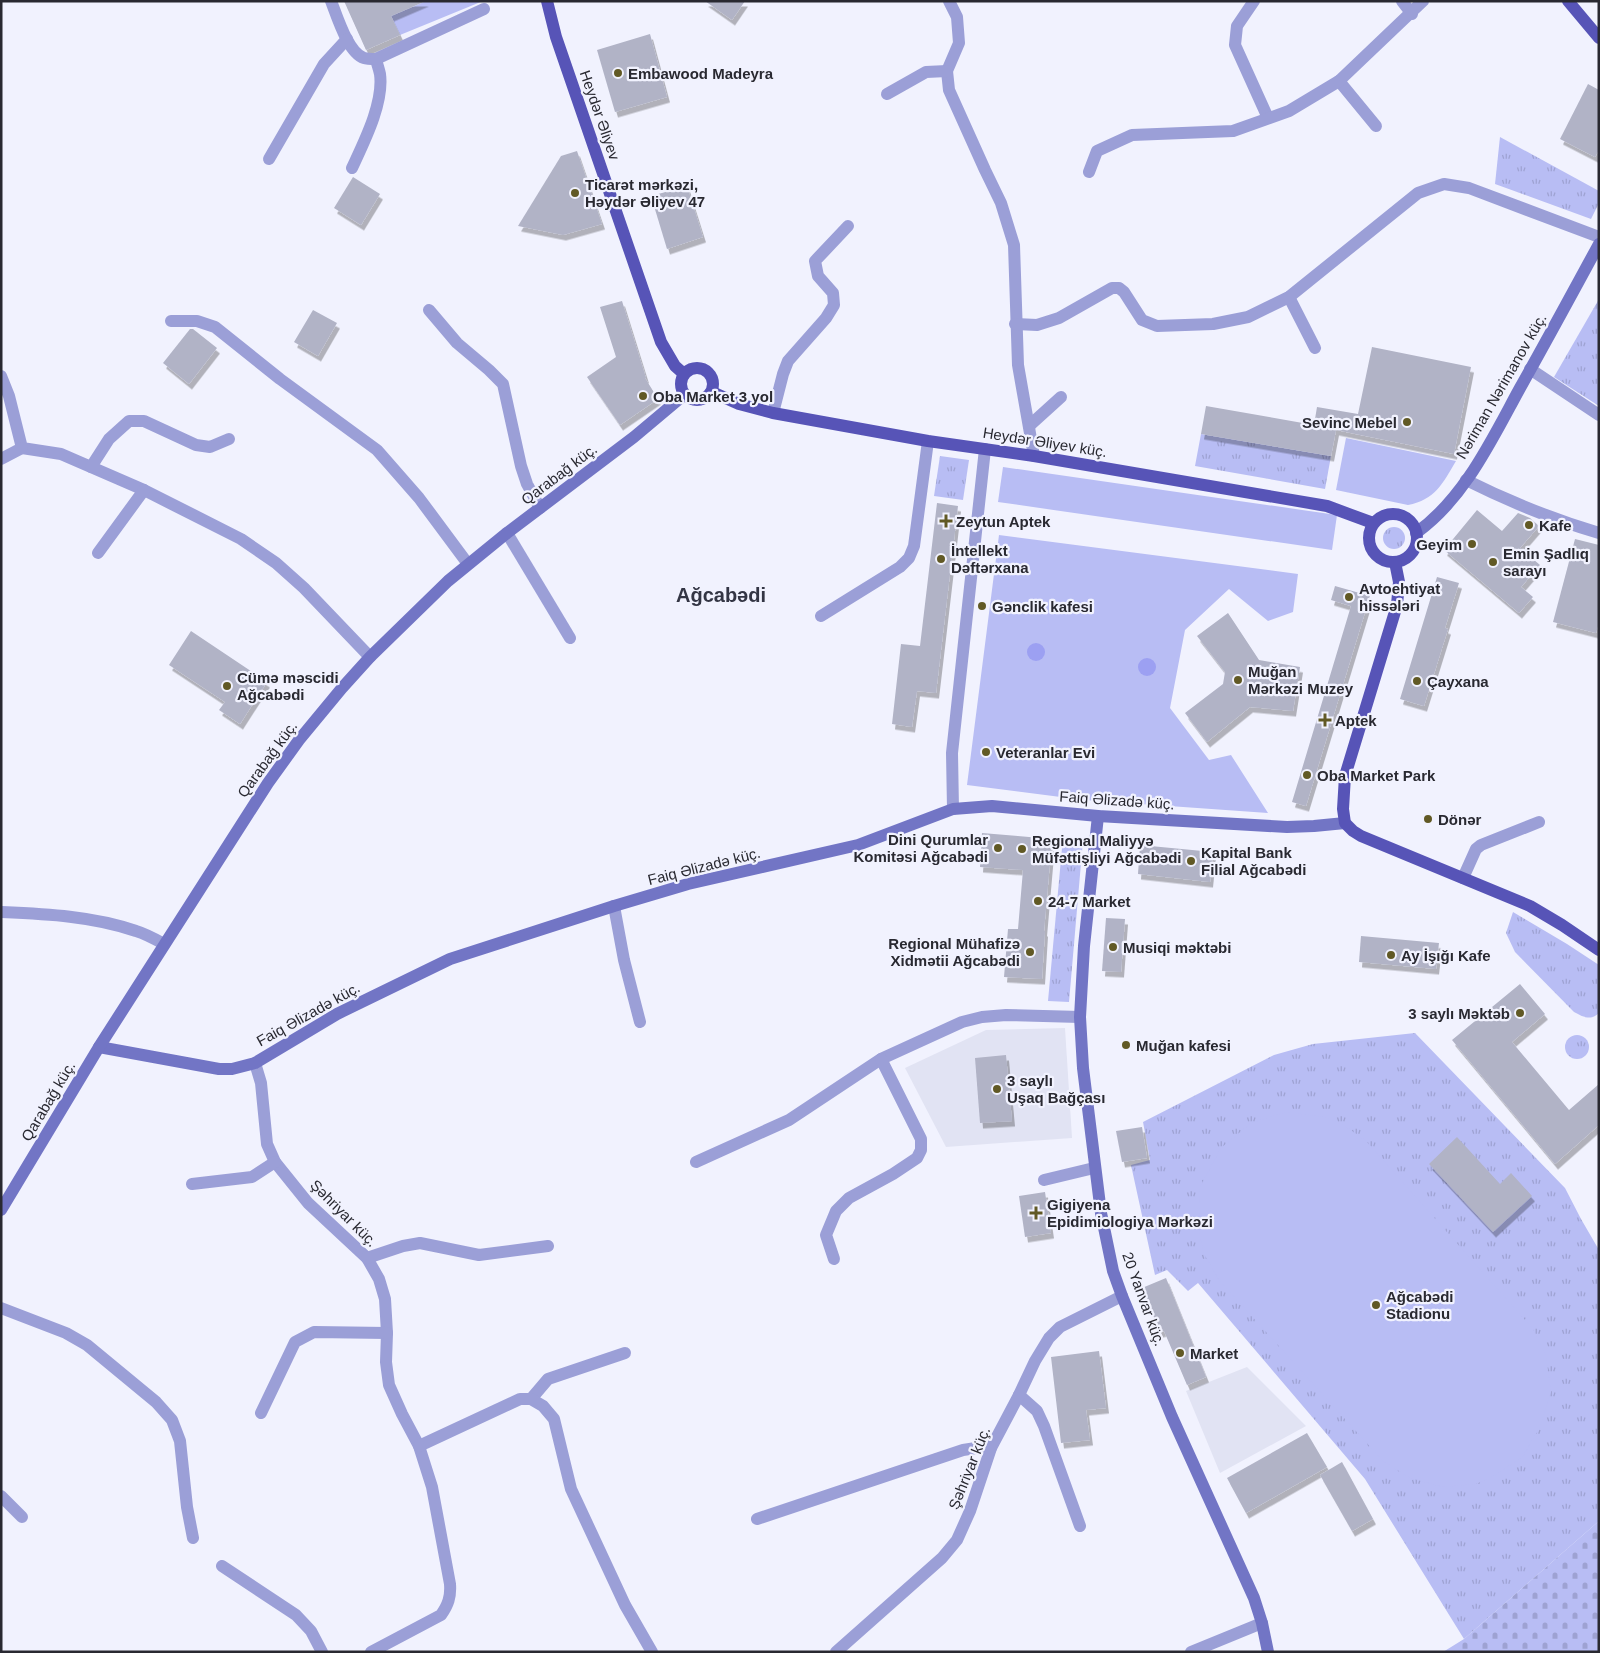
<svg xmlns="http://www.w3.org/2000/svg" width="1600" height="1653" font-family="Helvetica,sans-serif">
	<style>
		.built { fill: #e1e3f3 }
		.grass { fill: url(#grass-tufts) }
		.cemetery { fill: url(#cemetery-stones) }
		.park { fill: #b8bdf4 }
		.water { fill: #9ca0f2 }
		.building { fill: #b1b3c6; filter: url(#shadow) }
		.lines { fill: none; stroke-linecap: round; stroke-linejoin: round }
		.street { stroke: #9b9fd7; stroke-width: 12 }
		.secondary { stroke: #7275c5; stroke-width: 12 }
		.primary { stroke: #5754b7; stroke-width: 12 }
		.poi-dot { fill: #615925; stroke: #f1f2fe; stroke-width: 2 }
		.labels { text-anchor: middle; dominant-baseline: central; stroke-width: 4.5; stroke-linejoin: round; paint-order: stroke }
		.poi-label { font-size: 15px; font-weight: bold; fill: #292931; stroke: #f1f2fe; text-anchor: start }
		.street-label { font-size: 15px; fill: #292931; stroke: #f1f2fe }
		.district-label { font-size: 20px; font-weight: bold; fill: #333544; stroke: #f1f2fe }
	</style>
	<defs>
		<pattern id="grass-tufts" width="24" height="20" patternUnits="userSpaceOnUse" patternTransform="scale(1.25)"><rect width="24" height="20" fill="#b8bdf4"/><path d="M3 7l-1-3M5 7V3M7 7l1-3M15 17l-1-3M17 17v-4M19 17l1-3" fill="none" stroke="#9ea2d2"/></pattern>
		<pattern id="cemetery-stones" width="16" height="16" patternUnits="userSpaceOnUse" patternTransform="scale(1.25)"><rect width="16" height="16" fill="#b8bdf4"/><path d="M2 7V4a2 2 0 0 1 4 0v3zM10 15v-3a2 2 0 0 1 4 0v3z" fill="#9ea2d2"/></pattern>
		<filter id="shadow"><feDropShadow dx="3" dy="5.5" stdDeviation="0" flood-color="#0004"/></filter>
	</defs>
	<rect width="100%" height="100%" fill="#f1f2fe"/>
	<g class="built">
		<path d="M1065 1028 1072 1138 946 1147 905 1068 986 1030Z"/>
		<path d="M1247 1367 1306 1426 1220 1473 1186 1391Z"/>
	</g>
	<g class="grass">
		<path d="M1500 137 1599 191V203L1591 219 1495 184Z"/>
		<path d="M1599 299V406L1554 377Z"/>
		<path d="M1201 434 1331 456 1325 489 1195 466Z"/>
		<path d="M940 456 969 460 963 500 934 496Z"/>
		<circle cx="1394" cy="538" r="11"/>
		<path d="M1063 837 1083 840 1069 1002 1048 1001Z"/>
		<path d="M1513 912 1567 944 1599 965V1013C1591 1021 1583 1017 1574 1012L1515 952 1506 933Z"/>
		<path d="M1415 1033 1565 1188 1581 1219 1599 1250V1521L1464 1639 1365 1479 1198 1283 1188 1291 1167 1270 1155 1275 1131 1165 1150 1160 1143 1122 1274 1055 1313 1044Z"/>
		<circle cx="1577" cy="1047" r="12"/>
	</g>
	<path class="cemetery" d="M1599 1521V1652H1443L1464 1639Z"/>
	<g class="park">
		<path d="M426 1H483L400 35 391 16Z"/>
		<path d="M1346 438 1456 461C1443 483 1435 500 1408 505L1336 490Z"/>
		<path d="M1003 467 1337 515 1332 550 998 502Z"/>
		<path d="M999 535 1298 574 1293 612 1268 621 1229 589 1185 630 1170 708 1209 760 1231 755 1268 813 1084 800 967 785Z"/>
		<path d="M1286 1112 1324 1117 1345 1126 1366 1141 1533 1329 1546 1356 1551 1392 1539 1429 1523 1456 1496 1475 1476 1484 1443 1487 1410 1478 1383 1461 1219 1280 1204 1254 1199 1232 1200 1187 1221 1148 1251 1123Z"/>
	</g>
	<g class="water">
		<circle cx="1036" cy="652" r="9"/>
		<circle cx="1147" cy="667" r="9"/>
	</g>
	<g class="building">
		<path d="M344 1H426L391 16 400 35 366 50Z"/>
		<path d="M705 1H745L732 20Z"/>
		<path d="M650 34 667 97 615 112 597 50Z"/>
		<path d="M1588 84 1599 90V150L1595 157 1560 139Z"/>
		<path d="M577 151 602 224 563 235 518 226 561 156Z"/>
		<path d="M353 177 380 194 361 225 334 208Z"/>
		<path d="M687 186 703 237 667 249 651 196Z"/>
		<path d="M622 301 646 378H645L658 399 620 425 587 377 616 357 600 307Z"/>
		<path d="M313 310 337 323 318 356 294 342Z"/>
		<path d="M190 329H193L217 348 189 384 163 363Z"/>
		<path d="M1372 347 1471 367 1454 454 1336 430 1331 456 1201 434 1206 406 1314 425 1317 407 1358 414Z"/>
		<path d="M937 503 958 506 936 693 917 691 912 727 892 724 901 644 920 646Z"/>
		<path d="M1477 510 1502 531 1518 513 1530 518 1539 526 1520 548 1540 565 1521 587 1533 597 1519 613 1444 550Z"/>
		<path d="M1575 539 1599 545V623L1596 633 1553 622Z"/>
		<path d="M1437 577 1459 583 1445 628 1448 629 1424 706 1400 699Z"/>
		<path d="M1335 586 1370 596 1306 806 1292 802 1351 606 1331 600Z"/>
		<path d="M1228 613 1259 660 1300 667 1293 711 1250 707 1207 742 1185 713 1223 684 1225 672 1197 636Z"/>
		<path d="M191 631 267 682 240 724 219 710 225 702 169 665Z"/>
		<path d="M982 833 1052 839 1044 931H1045L1042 979 1004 977 1008 929H1018L1023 870 980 867Z"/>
		<path d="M1140 845 1213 852 1210 882 1138 874Z"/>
		<path d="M1106 918 1125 919 1121 972 1102 971Z"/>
		<path d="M1361 936 1439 943 1436 969 1359 962Z"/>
		<path d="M1520 984 1545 1014 1512 1042 1569 1110 1599 1084V1125L1555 1164 1452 1040Z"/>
		<path d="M1006 1055 1012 1121 980 1123 975 1058Z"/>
		<path d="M1142 1127 1147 1158 1122 1162 1116 1131Z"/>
		<path d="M1457 1137 1500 1184 1511 1173 1532 1196 1493 1232 1429 1164Z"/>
		<path d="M1045 1192 1051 1233 1025 1237 1019 1196Z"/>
		<path d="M1166 1278 1206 1377 1187 1385 1164 1331 1160 1332 1142 1288Z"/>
		<path d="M1099 1351 1106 1408 1086 1410 1090 1440 1061 1443 1051 1357Z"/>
		<path d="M1307 1433 1327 1467 1246 1513 1227 1478Z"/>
		<path d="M1342 1462 1373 1519 1352 1531 1320 1475Z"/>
	</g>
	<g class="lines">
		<g class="street">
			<path d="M331 1C337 16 348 53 364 58 367 59 372 59 376 59 377 64 379 69 380 74 384 103 364 142 352 168"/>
			<path d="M949 1 957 17 959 43 947 71 949 90 985 170 1001 203 1014 245 1018 365 1034 456"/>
			<path d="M1254 1 1237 26 1235 45 1268 118"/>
			<path d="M1402 1 1412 14"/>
			<path d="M376 59 484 9"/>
			<path d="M1339 81 1376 126"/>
			<path d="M887 94 926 72 947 71"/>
			<path d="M269 159 324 64 347 39"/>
			<path d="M1089 172 1097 151 1132 135 1233 131 1289 111 1339 81 1423 1"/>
			<path d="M1289 297 1315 348"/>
			<path d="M429 310 457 343 489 370 503 384 521 466 527 484 540 508"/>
			<path d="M171 321H197L215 327 280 379 377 450 419 498 468 564"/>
			<path d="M1015 324 1037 325 1059 318 1112 288H1119L1124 292 1142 320 1157 326 1213 324 1248 317 1289 297 1418 193 1444 184 1469 188 1599 237"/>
			<path d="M1530 369 1599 415"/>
			<path d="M1 376 9 396 22 448 61 454 144 490 241 539 276 563 304 588 370 657"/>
			<path d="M773 413 783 374 788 361 826 318 834 305 833 293 818 276 815 261 848 226"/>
			<path d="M1029 426 1061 397"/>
			<path d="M1 459 22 448"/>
			<path d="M91 467 109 439 129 421H144L196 445 210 447 229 439"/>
			<path d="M1466 480C1510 502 1552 519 1599 533"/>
			<path d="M507 533 570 638"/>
			<path d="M98 553 144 490"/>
			<path d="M821 616 900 567 909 558 914 546 928 441"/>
			<path d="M953 809 952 753 985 449"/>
			<path d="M1463 878 1476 849 1481 845 1539 822"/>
			<path d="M614 906 624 960 640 1022"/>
			<path d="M1 912C46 914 93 916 136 931 146 934 155 939 164 944"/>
			<path d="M255 1063 261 1083 267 1144 275 1162 308 1203 367 1258 379 1279 385 1299 387 1333 386 1362 389 1385 402 1414 419 1446 432 1487 450 1584C451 1597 448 1605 441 1615L371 1652"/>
			<path d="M696 1162 789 1120 881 1059 962 1022 982 1017 1006 1015 1080 1017"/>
			<path d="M1044 1180 1094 1168"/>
			<path d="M192 1184 252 1177 275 1162"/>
			<path d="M367 1258 403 1246 420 1243 479 1255 548 1246"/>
			<path d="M834 1259 826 1235 836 1211 849 1198 893 1174 917 1158 921 1150V1139L881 1059"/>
			<path d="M1 1308 66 1333 87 1345 156 1402 172 1420 180 1441 187 1507 193 1538"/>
			<path d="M1019 1395 1037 1411 1044 1426 1080 1526"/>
			<path d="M531 1399 548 1379 625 1353"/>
			<path d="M261 1413 295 1342 314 1332 387 1333"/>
			<path d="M419 1446 520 1399H531L543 1406 554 1419 571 1489 625 1605 652 1652"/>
			<path d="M1 1496 22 1517"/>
			<path d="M757 1519 963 1450 976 1448H991"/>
			<path d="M222 1566 296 1615 311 1631 322 1652"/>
			<path d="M836 1652 942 1558 957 1540 970 1511 991 1448 1019 1395 1035 1361 1049 1338 1060 1327 1122 1296"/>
			<path d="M1191 1652 1262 1623"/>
		</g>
		<g class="secondary">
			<path d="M1416 533C1465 498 1492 439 1520 388 1547 340 1573 292 1599 244"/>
			<path d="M1098 816 1084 946 1080 1017 1083 1068 1101 1213 1113 1271 1122 1296 1172 1417 1254 1598 1262 1623 1268 1652"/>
			<path d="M99 1047 219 1069H232L255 1063 337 1014 450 959 614 906 688 884 858 845 953 809 992 806 1098 816 1287 827 1314 826 1345 823"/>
			<path d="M1 1210 99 1047 268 783 299 740 342 688 370 657 448 581 507 533 634 437 684 395"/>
		</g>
		<g class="primary">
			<path d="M547 1 556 37 661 342 675 366 684 374"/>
			<path d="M1568 1 1599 38"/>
			<circle cx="697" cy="384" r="16"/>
			<path d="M712 392 739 404 773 413 928 441 1034 456 1327 506 1373 523"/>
			<circle cx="1393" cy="538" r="24"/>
			<path d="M1395 562 1399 582 1397 605 1345 776 1343 809 1345 823 1353 831 1361 836 1530 906 1562 925 1599 950"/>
		</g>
	</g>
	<g class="poi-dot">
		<circle cx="618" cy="73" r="5"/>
		<circle cx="575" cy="193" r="5"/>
		<circle cx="643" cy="396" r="5"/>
		<circle cx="1407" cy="422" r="5"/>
		<path d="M943.5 513.5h5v5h5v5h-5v5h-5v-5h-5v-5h5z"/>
		<circle cx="1529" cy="525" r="5"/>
		<circle cx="1472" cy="544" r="5"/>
		<circle cx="941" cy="559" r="5"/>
		<circle cx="1493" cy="562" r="5"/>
		<circle cx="1349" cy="597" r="5"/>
		<circle cx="982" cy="606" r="5"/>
		<circle cx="1238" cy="680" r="5"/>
		<circle cx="1417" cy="681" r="5"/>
		<circle cx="227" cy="686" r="5"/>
		<path d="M1322.5 712.5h5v5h5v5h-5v5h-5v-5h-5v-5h5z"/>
		<circle cx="986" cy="752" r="5"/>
		<circle cx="1307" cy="775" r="5"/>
		<circle cx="1428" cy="819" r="5"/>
		<circle cx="998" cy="848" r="5"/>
		<circle cx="1022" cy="849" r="5"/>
		<circle cx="1191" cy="861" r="5"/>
		<circle cx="1038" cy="901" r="5"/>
		<circle cx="1113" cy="947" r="5"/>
		<circle cx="1030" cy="952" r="5"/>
		<circle cx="1391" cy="955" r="5"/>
		<circle cx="1520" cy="1013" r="5"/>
		<circle cx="1126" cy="1045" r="5"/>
		<circle cx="997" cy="1089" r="5"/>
		<path d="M1033.5 1205.5h5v5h5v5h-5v5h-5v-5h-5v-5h5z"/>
		<circle cx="1376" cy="1305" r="5"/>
		<circle cx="1180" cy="1353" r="5"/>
	</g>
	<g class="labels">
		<g class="poi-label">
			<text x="628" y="73">Embawood Madeyra</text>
			<text x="585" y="184">Ticarət mərkəzi,<tspan x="585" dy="17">Həydər Əliyev 47</tspan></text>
			<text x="653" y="396">Oba Market 3 yol</text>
			<text x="1397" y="422" text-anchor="end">Sevinc Mebel</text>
			<text x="956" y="521">Zeytun Aptek</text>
			<text x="1539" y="525">Kafe</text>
			<text x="1462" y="544" text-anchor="end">Geyim</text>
			<text x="951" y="550">İntellekt<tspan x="951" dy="17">Dəftərxana</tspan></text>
			<text x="1503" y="553">Emin Şadlıq<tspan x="1503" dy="17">sarayı</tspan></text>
			<text x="1359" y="588">Avtoehtiyat<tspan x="1359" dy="17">hissələri</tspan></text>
			<text x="992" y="606">Gənclik kafesi</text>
			<text x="1248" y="671">Muğan<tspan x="1248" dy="17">Mərkəzi Muzey</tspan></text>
			<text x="237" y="677">Cümə məscidi<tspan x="237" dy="17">Ağcabədi</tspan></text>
			<text x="1427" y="681">Çayxana</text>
			<text x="1335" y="720">Aptek</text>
			<text x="996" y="752">Veteranlar Evi</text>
			<text x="1317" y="775">Oba Market Park</text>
			<text x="1438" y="819">Dönər</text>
			<text x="988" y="839" text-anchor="end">Dini Qurumlar<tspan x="988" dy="17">Komitəsi Ağcabədi</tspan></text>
			<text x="1032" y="840">Regional Maliyyə<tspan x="1032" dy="17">Müfəttişliyi Ağcabədi</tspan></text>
			<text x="1201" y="852">Kapital Bank<tspan x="1201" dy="17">Filial Ağcabədi</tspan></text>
			<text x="1048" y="901">24-7 Market</text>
			<text x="1020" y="943" text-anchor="end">Regional Mühafizə<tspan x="1020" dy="17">Xidmətii Ağcabədi</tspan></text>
			<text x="1123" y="947">Musiqi məktəbi</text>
			<text x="1401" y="955">Ay İşığı Kafe</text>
			<text x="1510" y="1013" text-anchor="end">3 saylı Məktəb</text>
			<text x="1136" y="1045">Muğan kafesi</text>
			<text x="1007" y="1080">3 saylı<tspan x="1007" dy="17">Uşaq Bağçası</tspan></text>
			<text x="1047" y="1204">Gigiyena<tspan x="1047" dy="17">Epidimiologiya Mərkəzi</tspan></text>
			<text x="1386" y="1296">Ağcabədi<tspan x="1386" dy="17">Stadionu</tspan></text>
			<text x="1190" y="1353">Market</text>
		</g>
		<g class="street-label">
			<text transform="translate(600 115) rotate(71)">Heydər Əliyev</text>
			<text transform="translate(1501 386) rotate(-60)">Nəriman Nərimanov küç.</text>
			<text transform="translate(1045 442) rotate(9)">Heydər Əliyev küç.</text>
			<text transform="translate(559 474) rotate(-37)">Qarabağ küç.</text>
			<text transform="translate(267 759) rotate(-54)">Qarabağ küç.</text>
			<text transform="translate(1117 800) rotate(4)">Faiq Əlizadə küç.</text>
			<text transform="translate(704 866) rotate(-14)">Faiq Əlizadə küç.</text>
			<text transform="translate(308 1014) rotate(-29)">Faiq Əlizadə küç.</text>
			<text transform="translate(48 1101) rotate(-59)">Qarabağ küç.</text>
			<text transform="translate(344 1213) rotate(45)">Şəhriyar küç.</text>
			<text transform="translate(1144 1299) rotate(70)">20 Yanvar küç.</text>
			<text transform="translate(969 1468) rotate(-68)">Şəhriyar küç.</text>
		</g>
		<g class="district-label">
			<text x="721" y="595">Ağcabədi</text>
		</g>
	</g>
	<rect width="1600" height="1653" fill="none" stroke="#292931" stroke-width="5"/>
</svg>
